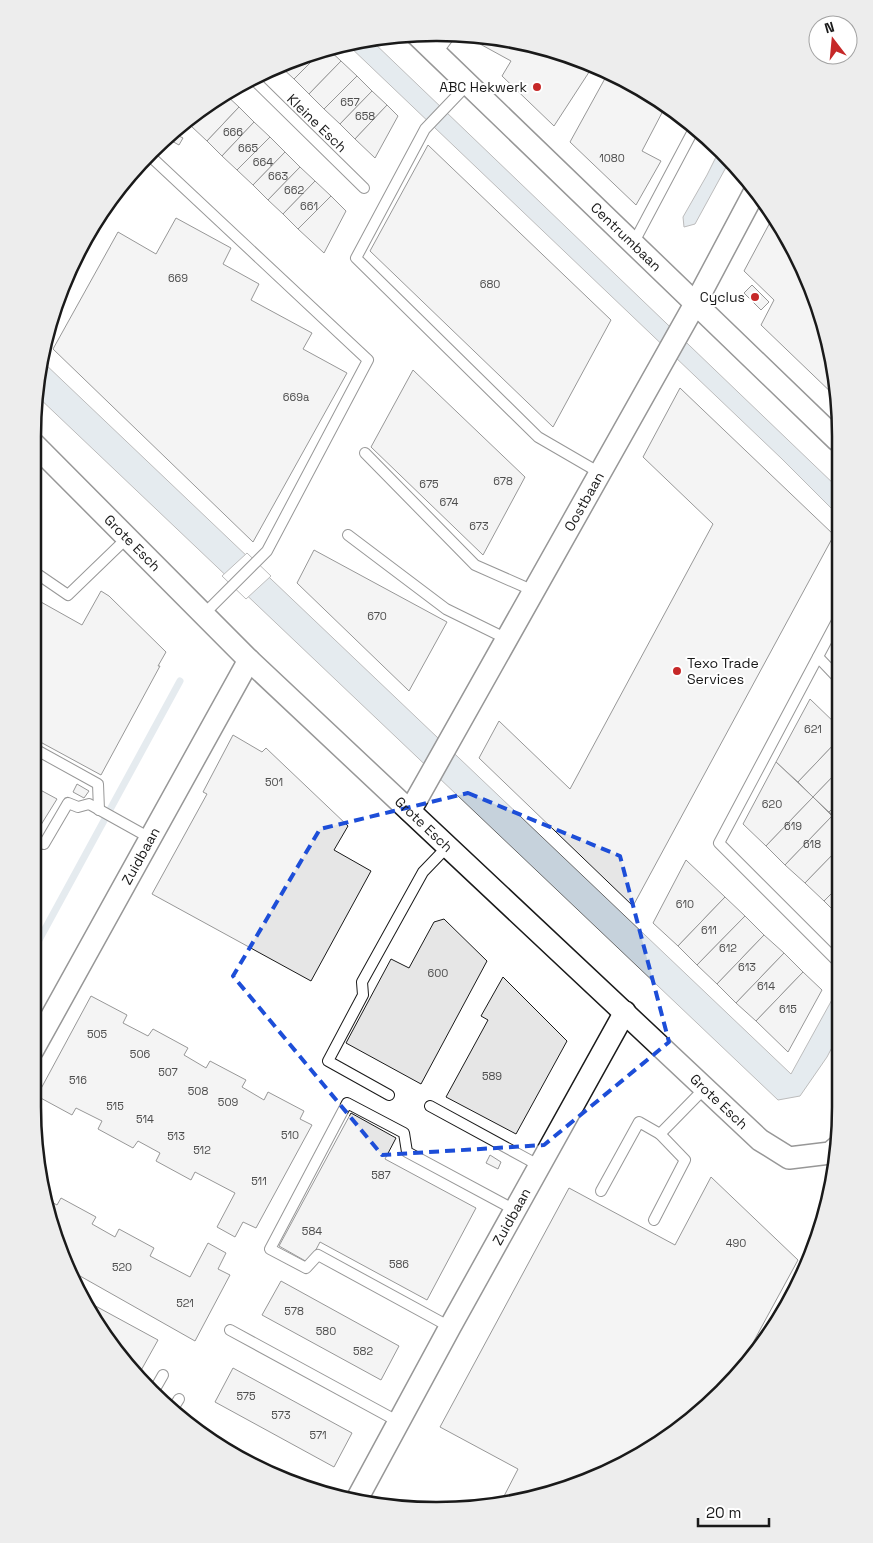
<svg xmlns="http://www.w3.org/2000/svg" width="873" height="1543" font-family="'Space Grotesk',sans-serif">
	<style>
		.water { fill: #c6d2dc; stroke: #6a6a6a }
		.pier { fill: #fff; stroke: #6a6a6a }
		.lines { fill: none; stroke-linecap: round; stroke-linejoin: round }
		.stream { stroke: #c6d2dc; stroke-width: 7 }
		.building { fill: #e6e6e6; stroke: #1a1a1a }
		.lane-casing { stroke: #1a1a1a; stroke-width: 12 }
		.street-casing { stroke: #1a1a1a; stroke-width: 24 }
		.lane { stroke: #fff; stroke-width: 10 }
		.street { stroke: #fff; stroke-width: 21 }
		.marked { fill: none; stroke: #1d4ed8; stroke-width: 4; stroke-dasharray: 10 6; stroke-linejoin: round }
		.poi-dot { fill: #c62828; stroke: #fff; stroke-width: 2 }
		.labels { text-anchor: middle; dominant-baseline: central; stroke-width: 4; stroke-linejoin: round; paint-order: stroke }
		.number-label { font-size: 11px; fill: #4d4d4d }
		.poi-label { font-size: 14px; fill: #1a1a1a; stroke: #fff; text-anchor: end }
		.street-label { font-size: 14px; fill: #1a1a1a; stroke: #fff }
		.rim { fill: none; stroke: #1a1a1a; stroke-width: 2.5 }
	</style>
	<rect width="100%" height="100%" fill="#fff"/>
	<g class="water">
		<path d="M371 40 837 487 838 515 782 459 347 44Z"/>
		<path d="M720 149 730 160 695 224 684 227 683 217 707 175Z"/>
		<path d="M43 362 791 1074 839 987V1034L827 1057 800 1096 778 1100 36 395Z"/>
	</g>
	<path class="pier" d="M247 553 271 576 246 599 222 576Z"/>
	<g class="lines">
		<path class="stream" d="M33 951 180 681"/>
	</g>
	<g class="building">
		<path d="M485 36 567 54 593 66 554 126 502 76 511 61 480 44Z"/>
		<path d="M327 48 341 61 309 94 294 79 323 50Z"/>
		<path d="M323 50 294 79 280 66Z"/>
		<path d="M341 61 357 76 324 109 309 94Z"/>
		<path d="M608 73 639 87 665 107 642 151 661 161 636 205 570 142Z"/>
		<path d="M357 76 372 91 340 124 324 109Z"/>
		<path d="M372 91 387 105 355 139 340 124Z"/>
		<path d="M225 94 239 107 207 141 191 126 218 99Z"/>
		<path d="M218 99 191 126 186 121 191 116Z"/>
		<path d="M387 105 398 116 375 158 355 139Z"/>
		<path d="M239 107 254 122 222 156 207 141Z"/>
		<path d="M254 122 270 137 237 170 222 156Z"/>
		<path d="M173 133 183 138 179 145 168 139Z"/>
		<path d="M270 137 285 152 253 185 237 170Z"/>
		<path d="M428 145 611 320 553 427 370 251Z"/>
		<path d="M285 152 300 167 268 200 253 185Z"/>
		<path d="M300 167 315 181 283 214 268 200Z"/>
		<path d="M315 181 331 196 298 229 283 214Z"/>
		<path d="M331 196 346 211 324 253 298 229Z"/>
		<path d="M774 215 819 306 837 384V398L761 325 774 300 744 271Z"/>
		<path d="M176 218 231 248 223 264 259 284 251 300 312 333 303 349 347 373 253 542 53 349 118 232 156 254Z"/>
		<path d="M752 285 769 302 761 310 744 293Z"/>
		<path d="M413 370 525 477 483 555 371 447Z"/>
		<path d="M680 388 834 535 633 906 479 758 499 721 570 789 713 524 643 457Z"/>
		<path d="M314 550 447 622 409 691 297 583Z"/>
		<path d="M101 591 109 596 166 652 158 666H160L101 775 33 738V617L41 602 82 625Z"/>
		<path d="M810 699 838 726V740L798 782 776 762Z"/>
		<path d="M233 735 262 752 266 748 348 826 334 850 371 871 311 981 152 894 207 794 203 792Z"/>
		<path d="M838 740V771L813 797 798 782Z"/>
		<path d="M776 762 813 797 766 846 743 824Z"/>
		<path d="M838 771 839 802 829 812 813 797Z"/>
		<path d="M77 784 89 791 84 798 73 792Z"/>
		<path d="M33 786 57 799 39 828 33 824Z"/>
		<path d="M813 797 832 816 785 865 766 846Z"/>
		<path d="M839 802V821L829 812Z"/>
		<path d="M832 816 839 821V848L805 883 785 865Z"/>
		<path d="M839 848V886L824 901 805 883Z"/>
		<path d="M686 860 725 897 678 946 653 923Z"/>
		<path d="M839 886V916L824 901Z"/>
		<path d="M725 897 745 916 697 965 678 946Z"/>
		<path d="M745 916 764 935 717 984 697 965Z"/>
		<path d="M444 919 487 961 421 1084 346 1043 391 959 409 968 434 922Z"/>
		<path d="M764 935 784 953 736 1003 717 984Z"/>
		<path d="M784 953 803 972 756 1021 736 1003Z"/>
		<path d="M803 972 822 990 788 1052 756 1021Z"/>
		<path d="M503 977 567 1041 516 1134 446 1097 488 1020 481 1016Z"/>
		<path d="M91 996 127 1015 123 1023 148 1036 153 1029 188 1048 184 1055 206 1068 210 1061 246 1080 242 1087 264 1100 268 1092 304 1111 300 1119 312 1125 256 1228 243 1222 235 1237 217 1227 235 1193 195 1172 191 1180 156 1161 160 1153 138 1141 133 1148 98 1129 102 1121 76 1108 72 1115 37 1096Z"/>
		<path d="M351 1113 396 1138 385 1159 476 1208 427 1300 320 1242 309 1263 279 1246Z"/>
		<path d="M490 1155 501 1162 498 1169 486 1163Z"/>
		<path d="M711 1177 798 1260 743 1361 703 1410 591 1480 502 1500 518 1469 440 1427 569 1188 675 1245Z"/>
		<path d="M61 1198 96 1217 92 1224 115 1237 119 1229 154 1248 150 1256 190 1277 208 1243 226 1253 218 1269 230 1275 195 1341 73 1272 54 1236 48 1200 57 1205Z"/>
		<path d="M281 1281 399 1346 381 1380 262 1315Z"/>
		<path d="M90 1303 158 1340 139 1374 116 1352Z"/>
		<path d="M233 1368 352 1433 334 1467 215 1402Z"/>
	</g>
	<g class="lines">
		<defs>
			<g id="lane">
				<path d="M436 54 450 35"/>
				<path d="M252 78 364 188"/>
				<path d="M468 84 425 129 356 258 538 437 600 473"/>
				<path d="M149 155 368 360 267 551 204 614"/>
				<path d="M633 244 694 129"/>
				<path d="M365 453 475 565 534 591"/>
				<path d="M348 535 446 609 507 639"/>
				<path d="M33 571 68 595 127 538"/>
				<path d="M838 619 719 843 839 963"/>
				<path d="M818 657 838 678"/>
				<path d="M33 748 98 784 99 810"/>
				<path d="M44 844 68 803 78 807 89 804 150 838"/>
				<path d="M389 1095 328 1061 363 995 362 982 423 872 448 846"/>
				<path d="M430 1106 540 1166"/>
				<path d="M601 1191 639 1122 660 1134 705 1088"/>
				<path d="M654 1220 685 1160 660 1134"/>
				<path d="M450 1327 318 1255 306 1268 270 1249 347 1103 404 1133 407 1152 515 1210"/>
				<path d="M230 1330 399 1422"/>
				<path d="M155 1389 163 1375"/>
				<path d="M174 1407 179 1399"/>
			</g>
			<g id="street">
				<path id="s1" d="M416 34 837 440"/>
				<path id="s2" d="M33 443 249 660 760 1140 789 1158 830 1153 837 1147"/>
				<path id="s3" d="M410 811 695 304 755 191"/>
				<path id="s4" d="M33 1050 249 660"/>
				<path id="s5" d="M357 1499 450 1327 625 1012"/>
			</g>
		</defs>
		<use href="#lane" class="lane-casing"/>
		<use href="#street" class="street-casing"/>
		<use href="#lane" class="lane"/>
		<use href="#street" class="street"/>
	</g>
	<path d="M0 0H873V1543H0ZM468 793 620 856 669 1042 544 1145 382 1155 233 976 320 829Z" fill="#fff" fill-opacity=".55" fill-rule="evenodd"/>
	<path class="marked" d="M468 793 620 856 669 1042 544 1145 382 1155 233 976 320 829Z"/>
	<g class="poi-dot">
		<circle cx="537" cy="87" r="5"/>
		<circle cx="755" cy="297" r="5"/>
		<circle cx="677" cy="671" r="5"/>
	</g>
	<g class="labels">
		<g class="number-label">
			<text x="350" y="102">657</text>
			<text x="365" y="116">658</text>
			<text x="233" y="132">666</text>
			<text x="248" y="148">665</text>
			<text x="612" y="158">1080</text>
			<text x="263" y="162">664</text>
			<text x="278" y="176">663</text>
			<text x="294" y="190">662</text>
			<text x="309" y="206">661</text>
			<text x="178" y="278">669</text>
			<text x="490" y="284">680</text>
			<text x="296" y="397">669a</text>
			<text x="503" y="481">678</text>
			<text x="429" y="484">675</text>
			<text x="449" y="502">674</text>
			<text x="479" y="526">673</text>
			<text x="377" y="616">670</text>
			<text x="813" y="729">621</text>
			<text x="274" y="782">501</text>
			<text x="772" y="804">620</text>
			<text x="793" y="826">619</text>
			<text x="812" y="844">618</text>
			<text x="685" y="904">610</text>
			<text x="709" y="930">611</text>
			<text x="728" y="948">612</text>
			<text x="747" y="967">613</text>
			<text x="438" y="973">600</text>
			<text x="766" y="986">614</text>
			<text x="788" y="1009">615</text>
			<text x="97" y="1034">505</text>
			<text x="140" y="1054">506</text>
			<text x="168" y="1072">507</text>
			<text x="492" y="1076">589</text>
			<text x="78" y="1080">516</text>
			<text x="198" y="1091">508</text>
			<text x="228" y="1102">509</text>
			<text x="115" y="1106">515</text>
			<text x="145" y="1119">514</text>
			<text x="290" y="1135">510</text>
			<text x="176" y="1136">513</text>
			<text x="202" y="1150">512</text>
			<text x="381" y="1175">587</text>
			<text x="259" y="1181">511</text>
			<text x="312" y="1231">584</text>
			<text x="736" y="1243">490</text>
			<text x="399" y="1264">586</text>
			<text x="122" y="1267">520</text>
			<text x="185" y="1303">521</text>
			<text x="294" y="1311">578</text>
			<text x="326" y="1331">580</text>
			<text x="363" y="1351">582</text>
			<text x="246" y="1396">575</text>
			<text x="281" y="1415">573</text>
			<text x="318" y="1435">571</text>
		</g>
		<g class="poi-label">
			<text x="527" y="87">ABC Hekwerk</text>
			<text x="745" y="297">Cyclus</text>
			<text x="687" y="663" text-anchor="start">Texo Trade<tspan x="687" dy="16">Services</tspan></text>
		</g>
		<g class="street-label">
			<text transform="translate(317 123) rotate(44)">Kleine Esch</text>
			<text stroke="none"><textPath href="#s1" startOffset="292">Centrumbaan</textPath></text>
			<text stroke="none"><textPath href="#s3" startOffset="355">Oostbaan</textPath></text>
			<text stroke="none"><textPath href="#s2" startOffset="141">Grote Esch</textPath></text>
			<text stroke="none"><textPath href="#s2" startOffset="546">Grote Esch</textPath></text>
			<text stroke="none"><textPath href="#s4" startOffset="222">Zuidbaan</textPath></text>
			<text stroke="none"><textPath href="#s2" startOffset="951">Grote Esch</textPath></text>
			<text stroke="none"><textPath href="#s5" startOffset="322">Zuidbaan</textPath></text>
		</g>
	</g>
	<path d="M0 0H873V1543H0ZM436 41H437A395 395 0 0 1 832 436V1107A395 395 0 0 1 437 1502H436A395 395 0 0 1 41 1107V436A395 395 0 0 1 436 41Z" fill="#ededed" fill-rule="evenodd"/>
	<path class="rim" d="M436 41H437A395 395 0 0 1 832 436V1107A395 395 0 0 1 437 1502H436A395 395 0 0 1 41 1107V436A395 395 0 0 1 436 41Z"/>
	<g transform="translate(833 40) rotate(344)"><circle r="24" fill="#ffffff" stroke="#a3a3a3"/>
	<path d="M0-4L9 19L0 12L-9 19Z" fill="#c62828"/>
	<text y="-8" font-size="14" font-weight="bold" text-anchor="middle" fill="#1a1a1a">N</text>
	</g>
	<path d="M698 1518v8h71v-8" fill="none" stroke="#1a1a1a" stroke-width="2.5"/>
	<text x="706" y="1518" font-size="15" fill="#1a1a1a" stroke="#ffffff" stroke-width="4" paint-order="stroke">20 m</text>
</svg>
